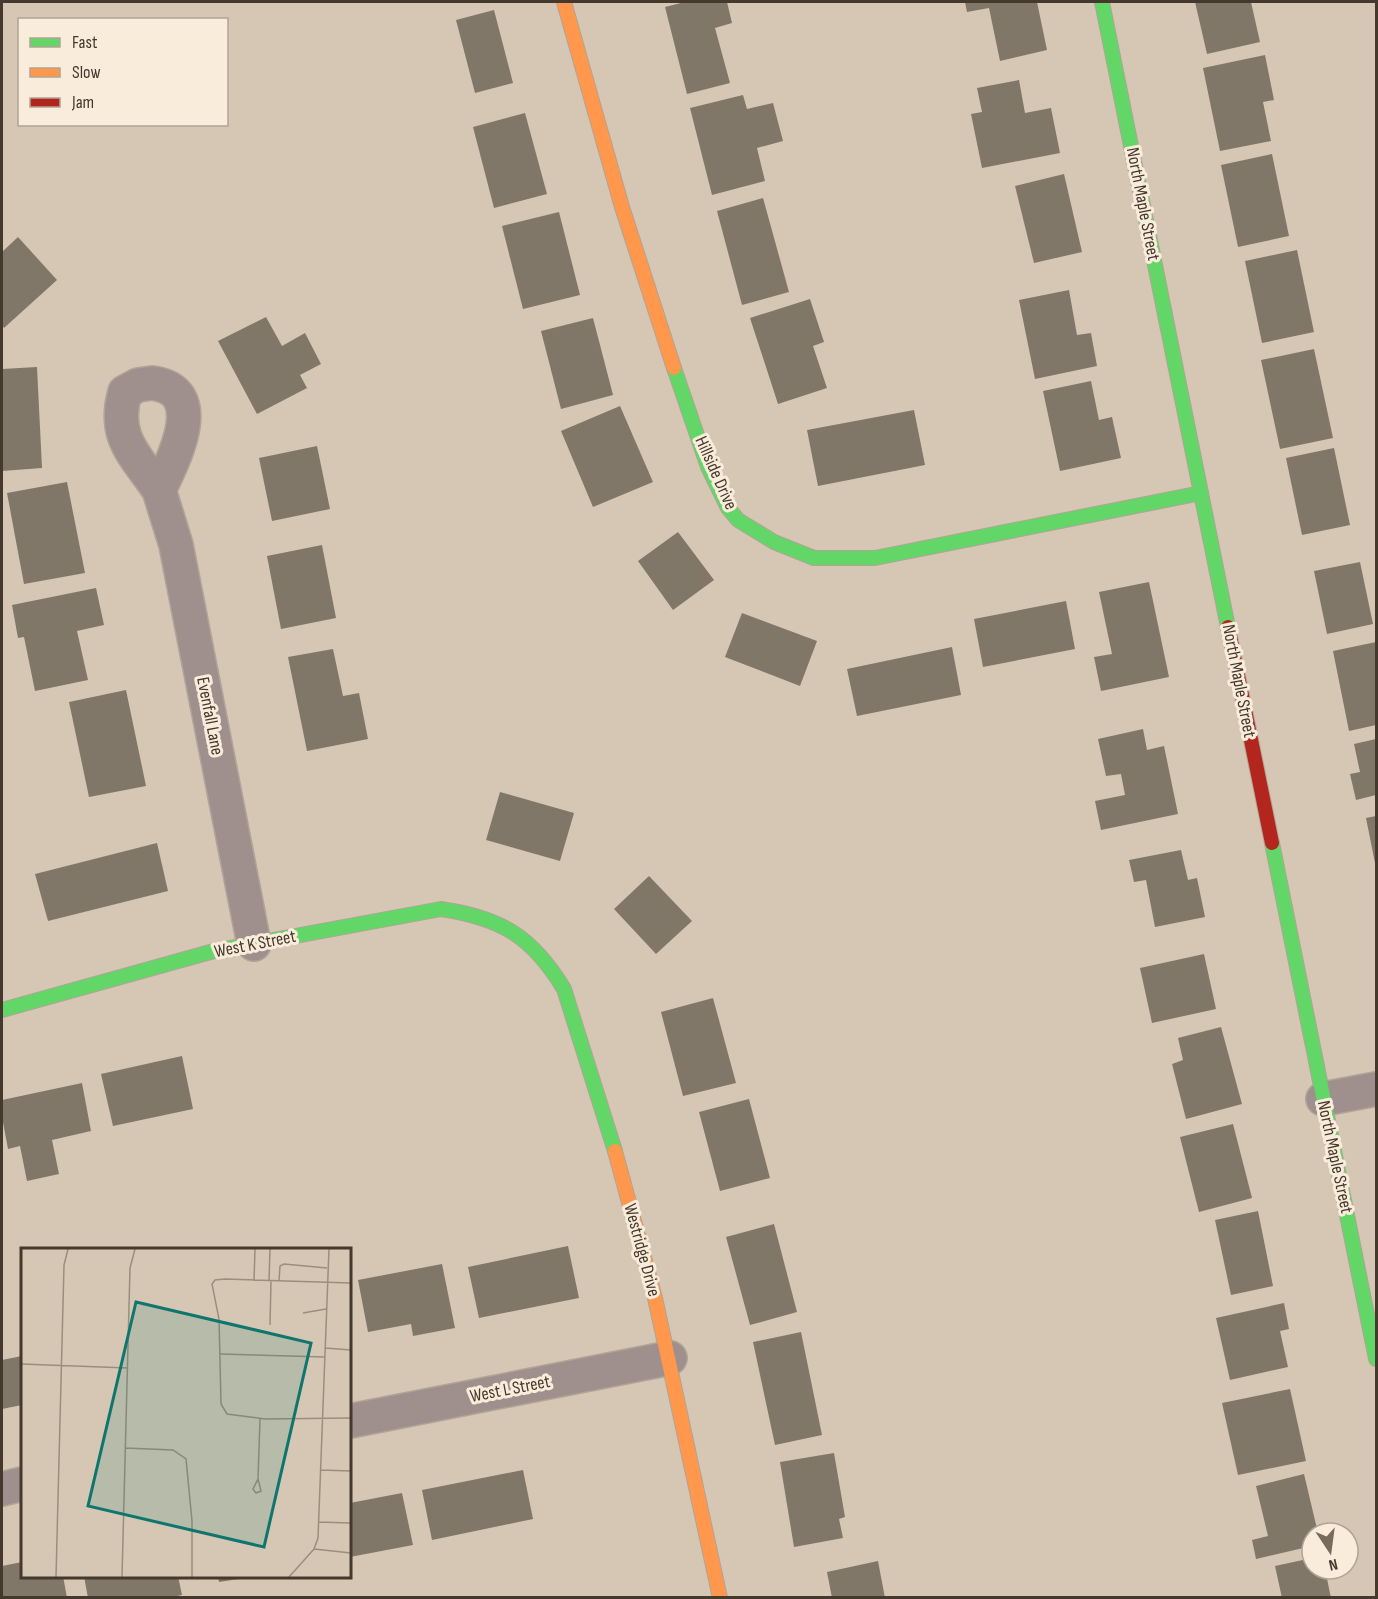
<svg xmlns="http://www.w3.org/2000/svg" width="1378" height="1599" font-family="'Sofia Sans Condensed',sans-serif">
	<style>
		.building { fill: #817769 }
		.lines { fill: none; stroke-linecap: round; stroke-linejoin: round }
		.street-casing { stroke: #b0a496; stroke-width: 36 }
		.fast-casing { stroke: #b0a496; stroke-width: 16 }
		.slow-casing { stroke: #b0a496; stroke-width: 16 }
		.jam-casing { stroke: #b0a496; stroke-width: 16 }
		.street { stroke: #9f908e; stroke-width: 33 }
		.fast { stroke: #63d668; stroke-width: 14 }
		.slow { stroke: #ff974d; stroke-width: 14 }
		.jam { stroke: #b3261e; stroke-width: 14 }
		.labels { text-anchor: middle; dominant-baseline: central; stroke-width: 6; stroke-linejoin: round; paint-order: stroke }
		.street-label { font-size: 18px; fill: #44392c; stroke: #f9ecdb }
		.inset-road { fill: none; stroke: #9b8e7e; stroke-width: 1.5 }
		.view { fill: #0f766e; fill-opacity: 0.15; stroke: #0f766e; stroke-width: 3 }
		.inset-edge { fill: none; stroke: #44392c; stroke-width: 3 }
	</style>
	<rect width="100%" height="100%" fill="#d5c7b4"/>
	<g class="building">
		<path d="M685 2H727L732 23 715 28 730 83 687 94 665 7Z"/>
		<path d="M965 2H1037L1047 50 1000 61 989 8 967 12Z"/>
		<path d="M1195 2H1251L1260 42 1207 54Z"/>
		<path d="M494 10 513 83 475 93 456 20Z"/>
		<path d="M1265 55 1274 100 1263 102 1271 141 1220 151 1203 68Z"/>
		<path d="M1019 80 1025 113 1051 108 1060 153 982 168 971 114 982 112 977 88Z"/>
		<path d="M743 95 747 109 773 103 783 141 757 148 765 181 712 195 690 108Z"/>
		<path d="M525 113 547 194 494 208 473 127Z"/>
		<path d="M1272 154 1289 236 1238 247 1221 165Z"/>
		<path d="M1064 174 1082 252 1034 263 1015 186Z"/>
		<path d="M763 198 789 292 742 305 717 211Z"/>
		<path d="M559 212 580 295 523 309 502 226Z"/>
		<path d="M18 237 57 280 4 328 2 325V252Z"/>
		<path d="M1297 250 1314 332 1262 343 1245 261Z"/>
		<path d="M1069 290 1077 335 1091 333 1097 366 1035 379 1019 300Z"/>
		<path d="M810 299 824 342 813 346 827 388 778 404 750 318Z"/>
		<path d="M266 317 282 346 305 333 321 364 300 375 307 388 257 414 218 341Z"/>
		<path d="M593 318 613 395 561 409 541 331Z"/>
		<path d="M1314 349 1333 438 1280 449 1261 360Z"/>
		<path d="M37 367 42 468 2 471V369Z"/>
		<path d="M1091 381 1099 420 1112 417 1121 458 1060 471 1043 391Z"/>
		<path d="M620 406 653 482 593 507 561 431Z"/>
		<path d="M914 410 925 465 818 486 807 430Z"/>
		<path d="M317 446 330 509 272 521 259 458Z"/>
		<path d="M1334 448 1350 525 1302 535 1286 458Z"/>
		<path d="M67 482 85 573 24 584 7 493Z"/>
		<path d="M678 532 714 580 673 610 638 561Z"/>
		<path d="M322 545 336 618 281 629 267 556Z"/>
		<path d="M1360 562 1373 624 1327 634 1314 571Z"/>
		<path d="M1149 582 1169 677 1101 691 1094 657 1112 654 1099 592Z"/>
		<path d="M96 588 104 625 77 631 88 680 35 691 24 637 18 638 12 605Z"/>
		<path d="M1066 601 1075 649 983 667 974 619Z"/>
		<path d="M742 613 817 641 800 686 725 657Z"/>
		<path d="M1376 642V725L1349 731 1333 651Z"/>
		<path d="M952 647 961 695 857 716 847 669Z"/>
		<path d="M333 649 343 696 359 693 368 739 307 751 288 657Z"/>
		<path d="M126 690 146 786 89 797 69 702Z"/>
		<path d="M1143 729 1147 750 1164 746 1178 814 1101 830 1095 801 1125 795 1121 774 1106 776 1098 739Z"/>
		<path d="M1376 739V795L1356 800 1350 774 1360 772 1354 744Z"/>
		<path d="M500 792 574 813 560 861 486 840Z"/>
		<path d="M1376 816V863H1375L1366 818Z"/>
		<path d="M157 843 168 891 48 921 35 874Z"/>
		<path d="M1181 850 1188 880 1197 878 1205 917 1155 927 1146 880 1134 882 1129 860Z"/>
		<path d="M649 876 692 921 656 954 614 909Z"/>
		<path d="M1204 954 1216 1009 1152 1023 1140 968Z"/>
		<path d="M713 998 736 1083 683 1096 661 1012Z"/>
		<path d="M1221 1027 1242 1104 1186 1119 1172 1064 1183 1060 1178 1038Z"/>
		<path d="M182 1056 193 1109 113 1126 101 1074Z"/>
		<path d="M82 1083 91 1131 52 1140 59 1174 27 1181 20 1146 8 1149 2 1117V1100Z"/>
		<path d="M749 1099 770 1178 720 1191 699 1112Z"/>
		<path d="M1233 1124 1252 1198 1199 1212 1180 1137Z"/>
		<path d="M1258 1211 1273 1286 1231 1295 1215 1220Z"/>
		<path d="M774 1224 797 1312 750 1325 726 1237Z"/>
		<path d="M568 1246 579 1298 479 1318 468 1267Z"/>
		<path d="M442 1264 455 1328 413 1336 411 1324 368 1332 358 1280Z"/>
		<path d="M1284 1303 1289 1329 1280 1331 1288 1367 1230 1380 1216 1318Z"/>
		<path d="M801 1332 822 1435 775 1445 753 1342Z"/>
		<path d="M22 1356V1405L2 1409V1360Z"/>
		<path d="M1290 1389 1306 1461 1238 1475 1222 1403Z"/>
		<path d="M834 1453 845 1517 839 1519 843 1538 794 1547 780 1462Z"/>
		<path d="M523 1470 533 1519 432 1540 422 1490Z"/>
		<path d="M1304 1474 1318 1533H1312V1546L1256 1559 1252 1540 1268 1536 1256 1486Z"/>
		<path d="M402 1493 413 1545 350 1557V1503Z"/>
		<path d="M1312 1558V1569H1325L1331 1598H1282L1275 1566Z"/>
		<path d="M878 1561 885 1598H832L827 1572Z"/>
		<path d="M22 1562V1576H63L67 1598H2V1566Z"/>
		<path d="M84 1576H178L182 1595 167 1598H88Z"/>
		<path d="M218 1576H244L245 1578 219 1582Z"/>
	</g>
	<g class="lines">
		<defs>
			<g id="street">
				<path d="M152 383C209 390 175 457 159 490 135 455 112 437 125 392L138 385Z"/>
				<path d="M159 490 176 545 254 944"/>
				<path d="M1323 1099 1376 1089"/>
				<path d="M350 1421 670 1358"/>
				<path d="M2 1489 22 1484"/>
			</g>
			<g id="fast">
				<path d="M1102 2 1228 627"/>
				<path d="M674 368 708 467 728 508 738 520 774 542 814 558H875L1201 493"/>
				<path d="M1272 843 1376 1359"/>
				<path d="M2 1010 214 951 441 909C501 918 532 936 564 989L615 1151"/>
			</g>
			<g id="slow">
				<path d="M564 2 622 207 674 368"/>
				<path d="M615 1151 655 1298 720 1598"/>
			</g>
			<path id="jam" d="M1228 627 1272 843"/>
		</defs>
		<use href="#street" class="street-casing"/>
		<use href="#fast" class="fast-casing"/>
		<use href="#slow" class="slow-casing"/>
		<use href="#jam" class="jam-casing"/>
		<use href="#street" class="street"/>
		<use href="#fast" class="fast"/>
		<use href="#slow" class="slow"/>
		<use href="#jam" class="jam"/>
	</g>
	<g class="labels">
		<g class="street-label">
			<text transform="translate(1143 204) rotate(79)">North Maple Street</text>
			<text transform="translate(716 473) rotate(66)">Hillside Drive</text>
			<text transform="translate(1239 681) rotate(79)">North Maple Street</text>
			<text transform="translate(210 716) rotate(79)">Evenfall Lane</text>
			<text transform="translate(255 944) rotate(-11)">West K Street</text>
			<text transform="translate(1335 1157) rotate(78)">North Maple Street</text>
			<text transform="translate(642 1250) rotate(75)">Westridge Drive</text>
			<text transform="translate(510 1389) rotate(-11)">West L Street</text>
		</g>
	</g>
	<g transform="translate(21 1248)">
		<rect width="330" height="330" fill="#d5c7b4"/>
		<path class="inset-road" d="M233 33 234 1M248 33 249 1M258 33 259 18 263 16 306 20M330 35 204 31 194 32 191 36 198 71 200 156 206 166 244 171 330 170M282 65 305 61M249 77 250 33M304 100 330 102M198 106 303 109M0 116 107 120M104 200 152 202 165 211 171 273V329M299 222 330 223M237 231 239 171M237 231 240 243 235 245 232 241ZM297 274 330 275M293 301 330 305M35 329 43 17 47 1M101 329 109 20 114 1M268 329 293 301 297 290 308 1"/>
		<path class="view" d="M115 54 290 95 243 299 67 258Z"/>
		<rect width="330" height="330" class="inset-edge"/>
	</g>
	<rect width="1378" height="1599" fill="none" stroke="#44392c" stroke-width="6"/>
	<rect x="18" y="18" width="210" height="108" fill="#f9ecdb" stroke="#b1a495" stroke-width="1.5"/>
	<rect x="30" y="38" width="30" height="9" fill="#63d668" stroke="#b1a495" stroke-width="1.5"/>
	<text x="72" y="48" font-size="18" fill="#44392c">Fast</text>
	<rect x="30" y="68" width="30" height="9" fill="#ff974d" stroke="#b1a495" stroke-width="1.5"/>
	<text x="72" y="78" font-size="18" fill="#44392c">Slow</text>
	<rect x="30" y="98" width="30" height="9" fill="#b3261e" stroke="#b1a495" stroke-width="1.5"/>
	<text x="72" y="108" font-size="18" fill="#44392c">Jam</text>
	<g transform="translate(1330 1551) rotate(167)"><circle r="28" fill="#f9ecdb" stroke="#b1a495" stroke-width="1.5"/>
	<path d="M0-4.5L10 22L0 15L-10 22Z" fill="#776b5c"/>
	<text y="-9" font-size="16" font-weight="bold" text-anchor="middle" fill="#44392c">N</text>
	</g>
</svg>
